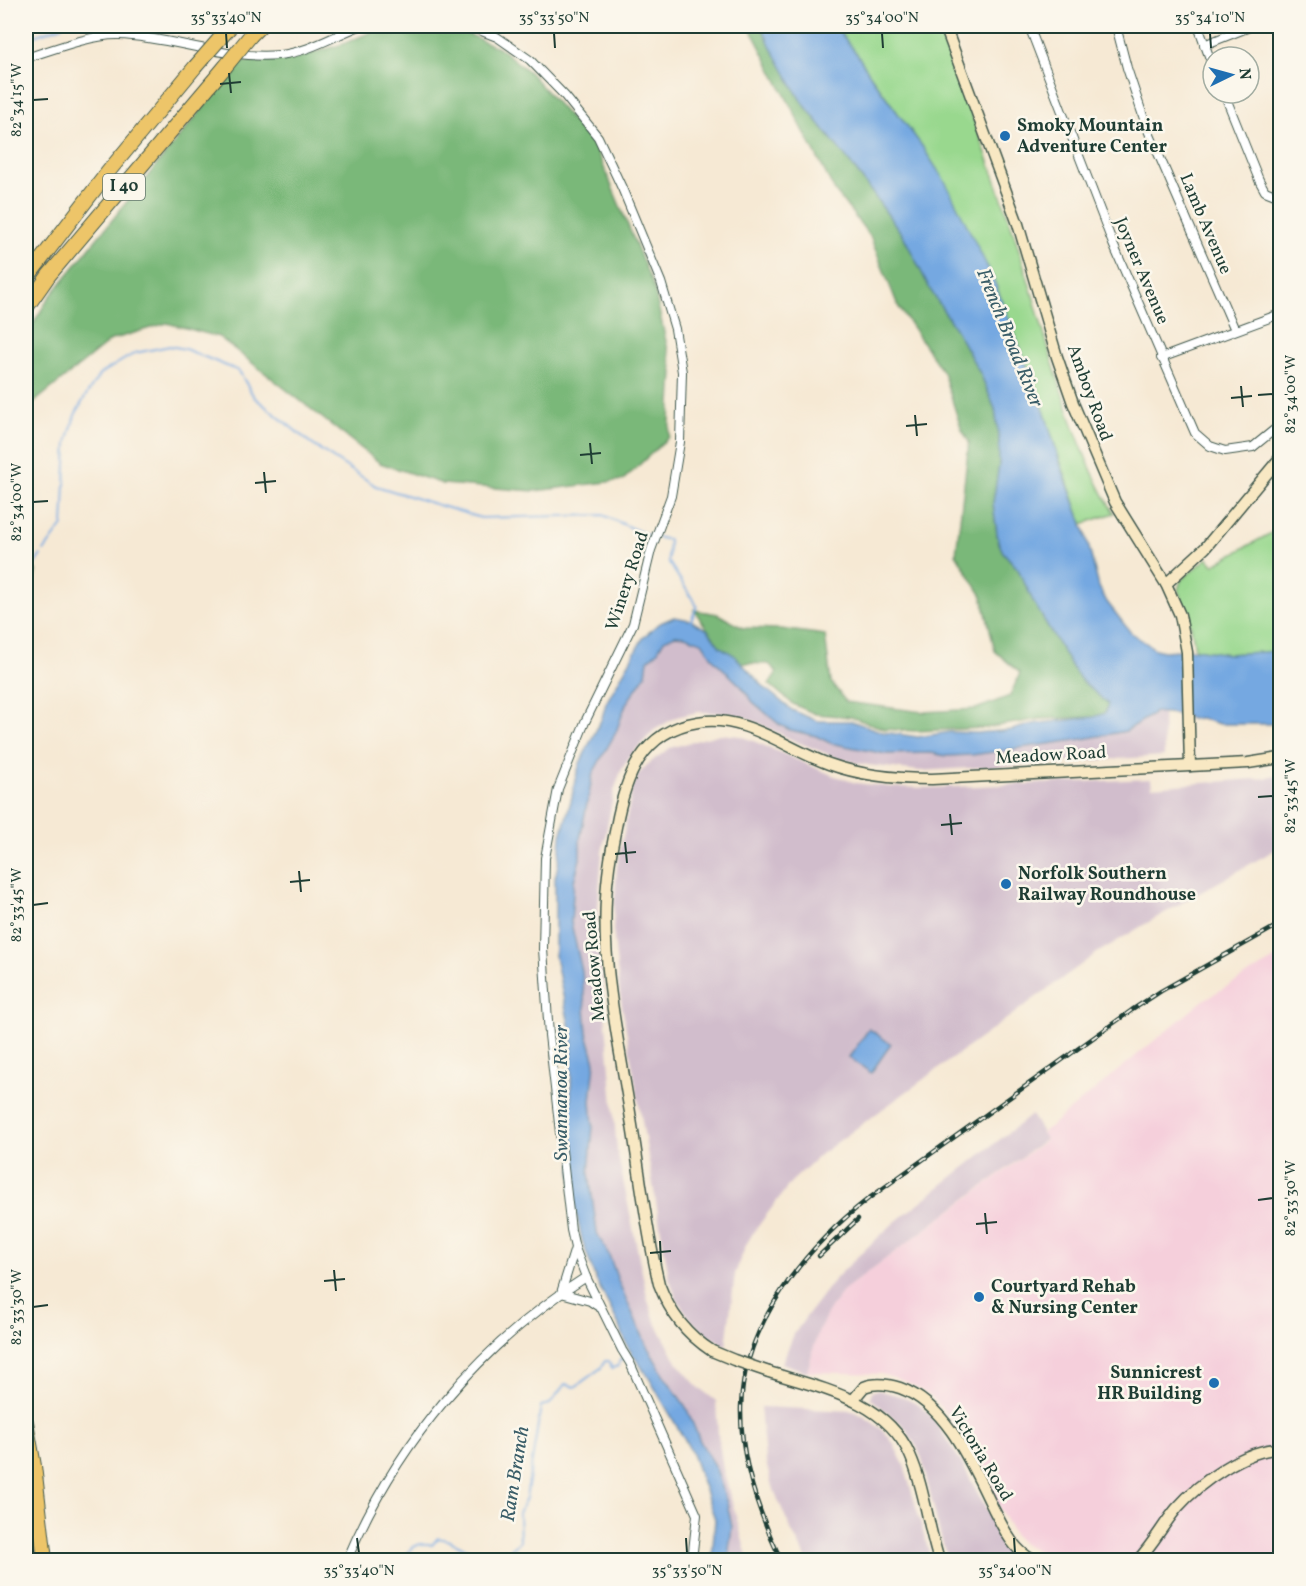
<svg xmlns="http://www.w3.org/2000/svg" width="1306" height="1586" font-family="Vollkorn,serif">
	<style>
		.built { fill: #f5cfdb }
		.industrial { fill: #d1bdcc }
		.green { fill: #99d88e; stroke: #5c8a61; stroke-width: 1.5 }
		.forest { fill: #7ab879; stroke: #4c7a56; stroke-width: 1.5 }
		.water { fill: #75a8e1; stroke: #4a728a; stroke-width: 1.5 }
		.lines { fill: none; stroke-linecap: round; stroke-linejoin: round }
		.stream { stroke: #75a8e1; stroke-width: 2 }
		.street-casing { stroke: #3f574c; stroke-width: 10 }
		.secondary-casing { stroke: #3f574c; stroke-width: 13 }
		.highway-casing { stroke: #3f574c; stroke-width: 16 }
		.street { stroke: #fff; stroke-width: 8 }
		.secondary { stroke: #f8e8c3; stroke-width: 10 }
		.highway { stroke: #edc569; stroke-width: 14 }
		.rail-casing { stroke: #1f3d34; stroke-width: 4.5 }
		.rail { stroke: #fbf7ec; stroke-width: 2; stroke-dasharray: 7; stroke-linecap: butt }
		.secondary-bridge-casing { stroke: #3f574c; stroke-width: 13; stroke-linecap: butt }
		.highway-bridge-casing { stroke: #3f574c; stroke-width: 16; stroke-linecap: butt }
		.secondary-bridge { stroke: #f8e8c3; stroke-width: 10 }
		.highway-bridge { stroke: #edc569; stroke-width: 14 }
		.ticks { fill: none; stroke: #1f3d34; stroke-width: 2 }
		.poi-dot { fill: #1f6fb2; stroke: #fbf7ec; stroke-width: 2 }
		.labels { text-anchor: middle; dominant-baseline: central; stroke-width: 5; stroke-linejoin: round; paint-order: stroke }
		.shield { fill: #fbf7ec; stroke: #61756b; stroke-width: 1.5 }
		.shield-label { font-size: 16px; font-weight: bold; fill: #1f3d34 }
		.poi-label { font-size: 18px; font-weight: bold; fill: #1f3d34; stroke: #fbf7ec; text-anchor: start }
		.street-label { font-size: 18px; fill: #1f3d34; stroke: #fbf7ec }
		.water-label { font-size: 20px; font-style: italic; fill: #395d68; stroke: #fbf7ec }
		.neatline { fill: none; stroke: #1f3d34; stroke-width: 2 }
		.ticks-label { font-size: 15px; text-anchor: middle; fill: #1f3d34 }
	</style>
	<rect width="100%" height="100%" fill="#fbf7ec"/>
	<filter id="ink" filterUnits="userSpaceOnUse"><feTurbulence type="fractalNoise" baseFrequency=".0167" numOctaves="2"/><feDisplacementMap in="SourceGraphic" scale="12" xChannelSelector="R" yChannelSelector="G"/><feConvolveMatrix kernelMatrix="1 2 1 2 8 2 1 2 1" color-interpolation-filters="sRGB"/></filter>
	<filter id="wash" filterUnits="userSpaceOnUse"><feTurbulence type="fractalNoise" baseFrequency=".008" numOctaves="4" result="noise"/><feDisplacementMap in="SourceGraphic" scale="24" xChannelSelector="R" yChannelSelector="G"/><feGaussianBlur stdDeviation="1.35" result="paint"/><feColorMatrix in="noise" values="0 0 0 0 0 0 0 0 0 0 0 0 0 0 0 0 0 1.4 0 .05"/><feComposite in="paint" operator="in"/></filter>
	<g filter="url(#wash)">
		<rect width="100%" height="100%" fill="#f6e9d4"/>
		<path class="built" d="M1280 956V1560H1059L1047 1557 1022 1543 1014 1535 950 1418 931 1396 904 1381 881 1374 807 1372 818 1332 830 1308 845 1289 1046 1140 1042 1133 1205 999Z"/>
		<g class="industrial">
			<path d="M675 635 685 636 702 642 714 660 741 686 753 702 780 725 790 730 816 736 830 743 886 754 931 753 946 756 972 755 1083 739 1153 712 1163 711 1164 756 920 771 868 765 840 759 795 741 748 718 730 713 698 712 676 717 654 730 629 757 621 771 614 791 602 852 597 921 617 1151 648 1301 655 1321 678 1364 697 1386 716 1401 718 1435 723 1469 748 1560H731L729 1549 732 1527 716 1469 647 1346 619 1283 609 1255 597 1233 589 1173 593 1126 591 1101 594 1085 593 1051 587 1033 582 971 571 923 574 881 580 859V839L593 773 616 732 626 704 646 674 648 660 657 652 664 640Z"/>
			<path d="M720 734 739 736 751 740 832 775 856 783 889 787 929 788 1151 779 1152 787 1267 778 1280 775V847L1147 923 1097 953 821 1154 791 1182 753 1233 746 1245 735 1274 726 1346 705 1333 691 1320 676 1298 669 1277 620 994 613 929 617 867 633 787 639 774 648 764 670 748Z"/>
			<path d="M1031 1115 1046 1139 845 1289 830 1308 818 1332 807 1372 782 1363 794 1334 811 1310 834 1280 858 1256 895 1222Z"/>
			<path d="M878 1390 903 1397 920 1406 932 1417 961 1462 1004 1542 1021 1560H948L940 1534 923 1463 918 1449 904 1426 870 1398 872 1391Z"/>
			<path d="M760 1407 853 1411 863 1416 884 1431 893 1443 904 1465 931 1560H807L791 1530 771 1483 765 1458Z"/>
		</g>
		<g class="green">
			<path d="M835 26H938C968 105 999 184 1024 266 1049 346 1070 441 1114 513L1082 524 1032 378 993 278 919 143Z"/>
			<path d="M1280 528V651L1228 654 1195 649 1191 626 1178 590 1181 580 1208 558 1213 565Z"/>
		</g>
		<g class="forest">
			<path d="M385 26H435L460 30 502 50 530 73 595 146 654 288 673 372 669 437 623 480 535 491 443 484 380 463 219 337 167 323 111 340 26 409V336L48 299 241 61 293 59 343 44Z"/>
			<path d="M749 26H762L770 45 800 99 855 169 904 237 931 291 956 330 981 375 995 409 999 438V465L993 503 998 541 1003 552 1018 569 1034 603 1072 667 1081 680 1108 704 1105 713 1094 717 1039 719 985 728 915 731 885 729 851 717 815 714 793 704 769 684 777 672 769 664 740 663 734 656 720 647 694 610 718 614 743 628 781 629 825 635 831 682 846 702 923 712 976 709 1010 696 1020 673 995 651 982 596 956 554 969 442 961 428 943 372 898 306 870 236 835 191Z"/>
			<path d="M26 560 36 571 26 610Z"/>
		</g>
		<g class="water">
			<path d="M762 26H835L857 54 872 78 922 146 946 183 993 278 1045 413 1061 466 1085 532 1099 587 1107 602 1131 633 1155 649 1164 651 1195 649 1228 654 1280 651V724H1219L1200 718 1191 719 1177 714 1153 712V714L1126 731 1083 739 972 755 946 756 931 753 886 754 830 743 816 736 790 730 780 725 753 702 741 686 714 660 702 642 685 636 675 635 664 640 657 652 648 660 646 674 626 704 616 732 593 773 580 839V859L574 881 571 923 582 971 587 1033 595 1062 591 1101 593 1126 589 1173 597 1233 609 1255 619 1283 647 1346 663 1374 686 1407 700 1441 716 1469 727 1503 732 1527 729 1549 731 1560H712L715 1519 691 1451 649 1378 627 1346 621 1329 596 1280 582 1240 574 1202 571 1169 574 1151 570 1126 572 1039 555 957V878L559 860 561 836 572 797 575 780 580 763 602 718 606 703 643 638 658 624 674 617 690 620 708 630 720 647 734 655 765 688 792 710 817 721H851L883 732 918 737 950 732 976 733 1012 730 1032 724 1094 717 1105 713 1108 704 1081 680 1072 667 1034 603 1018 569 1003 552 998 541 993 503 999 465V438L995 409 981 375 956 330 931 291 904 237 855 169 800 99 770 45Z"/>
			<path d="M869 1029 891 1044 871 1073 849 1057Z"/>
		</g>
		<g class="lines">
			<g class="stream">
				<path d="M26 39 62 26"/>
				<path d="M44 551 63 525 67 443 75 415 85 397 100 374 135 353 170 346 185 349 239 371 254 397 313 445 376 486 481 518 603 515 647 535 669 540 668 561 697 606 690 623"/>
				<path d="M26 576 41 555"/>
				<path d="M401 1560C409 1550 417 1540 432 1545L438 1538C455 1540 467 1551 483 1557L499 1549 509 1551 520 1542 519 1513 526 1498 541 1406 550 1404 565 1384 575 1387 601 1368 605 1361H609L612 1368 618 1366 620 1360 634 1354"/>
			</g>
		</g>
	</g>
	<g filter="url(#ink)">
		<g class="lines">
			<defs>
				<g id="street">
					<path d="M469 26 497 37 530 60 565 96 598 137 622 188 661 282 675 329 682 372 680 442 671 496 651 550 633 624 585 722 558 789 545 858 543 949 549 1035 571 1230 575 1248 586 1277 622 1350 630 1363 697 1515 692 1560"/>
					<path d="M1029 26 1113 244 1195 433 1210 446 1225 451 1253 447 1280 425"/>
					<path d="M1116 26 1127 68 1147 128 1235 330"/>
					<path d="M1198 26 1213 67"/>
					<path d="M1204 45 1252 26"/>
					<path d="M26 58C51 50 93 34 119 35 173 37 225 60 279 55 309 52 333 36 360 26"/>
					<path d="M1224 93 1259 180 1265 191 1280 197"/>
					<path d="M1161 358 1280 314"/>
					<path d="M575 1248 561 1293 590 1301 599 1307"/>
					<path d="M347 1560C396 1444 479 1345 586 1277"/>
				</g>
				<g id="secondary">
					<path d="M945 26 1018 224 1057 357 1073 403 1115 502 1166 584 1180 615 1187 652 1190 766"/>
					<path d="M1166 584 1205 548 1280 458"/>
					<path d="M712 1351C686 1334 670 1313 659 1284 646 1230 640 1174 631 1119 620 1047 602 972 606 899 607 875 611 851 616 827 625 778 641 731 698 722 746 714 786 749 829 764 862 776 897 779 932 779L1190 766 1248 763 1280 758"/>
					<path d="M769 1372C820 1388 886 1400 910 1455 924 1486 928 1527 939 1560"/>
					<path d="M853 1400 864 1387C876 1382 888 1384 900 1388 948 1405 973 1468 994 1510 1004 1529 1013 1550 1033 1560"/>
					<path d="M1138 1560C1153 1544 1163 1525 1177 1508 1199 1483 1247 1448 1280 1449"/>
				</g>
				<g id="highway">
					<path d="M251 35 260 26"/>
					<path d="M26 279 108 172 195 67"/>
					<path d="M26 308 49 275 225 67"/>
					<path d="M26 1422 34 1466 45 1560"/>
					<path d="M26 1552V1560"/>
				</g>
			</defs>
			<use href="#street" class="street-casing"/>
			<use href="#secondary" class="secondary-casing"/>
			<use href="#highway" class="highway-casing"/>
			<use href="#street" class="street"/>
			<use href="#secondary" class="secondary"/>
			<use href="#highway" class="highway"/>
			<defs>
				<g id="rail">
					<path d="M819 1256 858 1219"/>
					<path d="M781 1560C759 1514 740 1460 741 1407 743 1325 805 1248 868 1199L1132 1010 1161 991 1280 924"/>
				</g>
			</defs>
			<use href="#rail" class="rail-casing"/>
			<use href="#rail" class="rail"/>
			<defs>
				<path id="secondary-bridge" d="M712 1351 734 1360 769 1372"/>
				<g id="highway-bridge">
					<path d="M195 67 230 27"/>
					<path d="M225 67 251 35"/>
				</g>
			</defs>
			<use href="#secondary-bridge" class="secondary-bridge-casing"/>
			<use href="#highway-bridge" class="highway-bridge-casing"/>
			<use href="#secondary-bridge" class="secondary-bridge"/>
			<use href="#highway-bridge" class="highway-bridge"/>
		</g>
	</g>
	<path class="ticks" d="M226 33 227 48M554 33 555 48M882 33 883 48M1210 33 1211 48M229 73 231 93M220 84 241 82M33 100 48 99M1241 386 1243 407M1258 395 1273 394M1231 398 1252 396M915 415 917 436M906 426 927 424M590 443 592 464M580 455 601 453M264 472 266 493M255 483 276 481M33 502 48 501M1258 797 1273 796M950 814 952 835M941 825 962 823M625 842 627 863M615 854 636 852M299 871 301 892M290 882 310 880M33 905 48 903M1258 1200 1273 1198M985 1213 987 1234M976 1224 997 1222M660 1241 661 1262M650 1253 671 1251M334 1270 336 1291M324 1281 345 1279M33 1307 48 1305M357 1538 359 1553M686 1538 687 1553M1014 1538 1015 1553"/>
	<g class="poi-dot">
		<circle cx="1005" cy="136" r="6"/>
		<circle cx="1006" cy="884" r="6"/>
		<circle cx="979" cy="1297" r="6"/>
		<circle cx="1214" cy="1383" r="6"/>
	</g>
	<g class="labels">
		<rect class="shield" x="103" y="174" width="42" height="26" rx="4.5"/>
		<g class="shield-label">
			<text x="124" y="187">I 40</text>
		</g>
		<g class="poi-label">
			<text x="1017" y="126">Smoky Mountain<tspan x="1017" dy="21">Adventure Center</tspan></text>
			<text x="1018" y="874">Norfolk Southern<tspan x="1018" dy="21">Railway Roundhouse</tspan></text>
			<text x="991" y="1287">Courtyard Rehab<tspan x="991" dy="21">&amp; Nursing Center</tspan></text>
			<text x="1202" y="1373" text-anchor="end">Sunnicrest<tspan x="1202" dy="21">HR Building</tspan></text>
		</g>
		<g class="street-label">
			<text transform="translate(1205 224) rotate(67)">Lamb Avenue</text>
			<text transform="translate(1141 271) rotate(67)">Joyner Avenue</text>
			<text transform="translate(1089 393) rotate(70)">Amboy Road</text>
			<text transform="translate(628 581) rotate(-72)">Winery Road</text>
			<text transform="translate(1051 756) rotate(-3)">Meadow Road</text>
			<text transform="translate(595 966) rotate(-95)">Meadow Road</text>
			<text transform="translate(980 1454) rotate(59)">Victoria Road</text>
		</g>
		<g class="water-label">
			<text transform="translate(1009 338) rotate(68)">French Broad River</text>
			<text transform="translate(562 1093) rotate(-90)">Swannanoa River</text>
			<text transform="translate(516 1474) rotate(-81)">Ram Branch</text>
		</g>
	</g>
	<rect width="1306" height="1586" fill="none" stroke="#fbf7ec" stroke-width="66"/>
	<g transform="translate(1231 75) rotate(85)"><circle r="28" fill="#fbf7ec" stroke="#a3ada2" stroke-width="1.5"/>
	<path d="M0-4.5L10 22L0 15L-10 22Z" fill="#1f6fb2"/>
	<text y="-9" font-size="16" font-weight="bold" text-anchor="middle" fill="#1f3d34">N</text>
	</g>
	<rect x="33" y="33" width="1240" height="1520" class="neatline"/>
	<g class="ticks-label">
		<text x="226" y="22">35°33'40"N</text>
		<text x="554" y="22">35°33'50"N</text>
		<text x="882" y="22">35°34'00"N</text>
		<text x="1210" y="22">35°34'10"N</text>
		<text transform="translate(16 100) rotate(-90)" y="5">82°34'15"W</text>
		<text transform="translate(1290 394) rotate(-90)" y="5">82°34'00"W</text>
		<text transform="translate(16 502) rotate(-90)" y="5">82°34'00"W</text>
		<text transform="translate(1290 796) rotate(-90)" y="5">82°33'45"W</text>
		<text transform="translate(16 905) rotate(-90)" y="5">82°33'45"W</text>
		<text transform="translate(1290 1198) rotate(-90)" y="5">82°33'30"W</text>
		<text transform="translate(16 1307) rotate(-90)" y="5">82°33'30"W</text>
		<text x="359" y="1575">35°33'40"N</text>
		<text x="687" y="1575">35°33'50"N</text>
		<text x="1015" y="1575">35°34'00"N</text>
	</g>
</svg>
